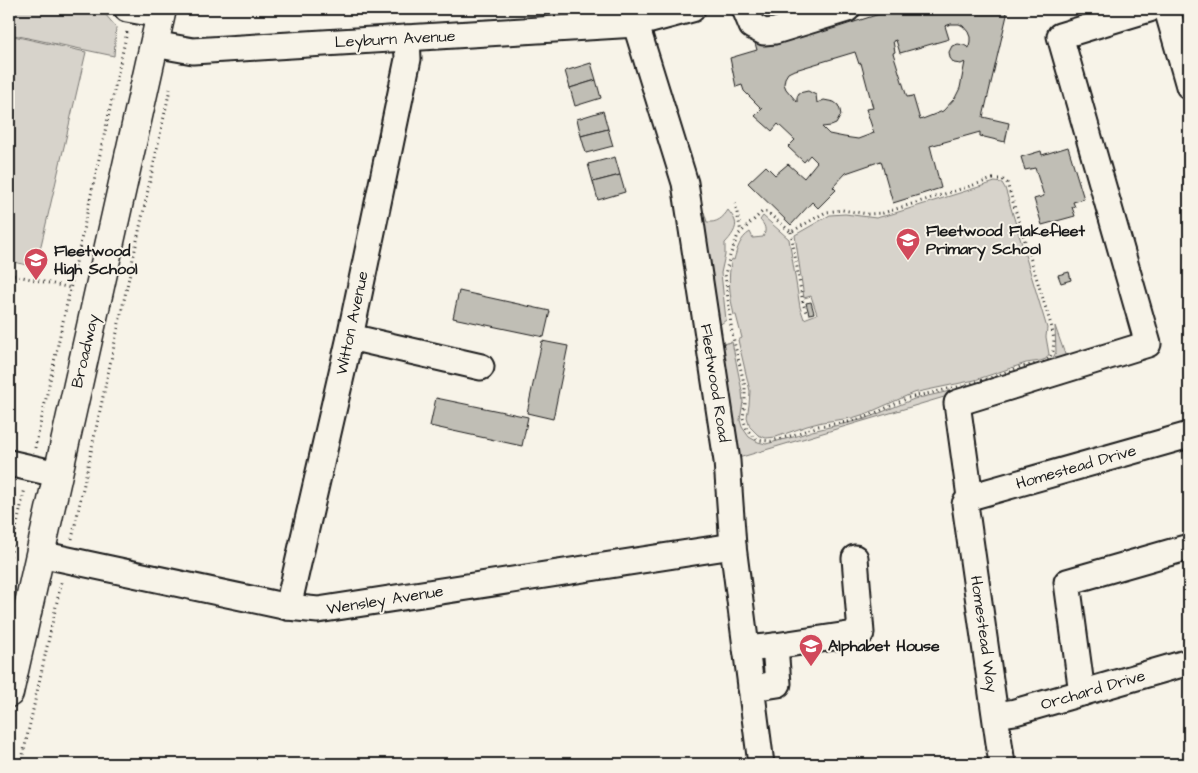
<svg xmlns="http://www.w3.org/2000/svg" width="1198" height="773" font-family="'Architects Daughter',sans-serif">
	<style>
		.green { fill: #d7d3cb; stroke: #7a7874 }
		.building { fill: #c0beb5; stroke: #1c1c1c; fill-rule: evenodd }
		.lines { fill: none; stroke-linecap: round; stroke-linejoin: round }
		.minor-casing { stroke: #1c1c1c; stroke-width: 29 }
		.major-casing { stroke: #1c1c1c; stroke-width: 31 }
		.path { stroke: #1c1c1c; stroke-width: 3; stroke-dasharray: 1 4; stroke-linecap: butt }
		.minor { stroke: #f7f3e8; stroke-width: 25 }
		.major { stroke: #f7f3e8; stroke-width: 28 }
		.labels { text-anchor: middle; dominant-baseline: central; stroke-width: 4; stroke-linejoin: round; paint-order: stroke }
		.street-label { font-size: 16px; fill: #1c1c1c; stroke: #f7f3e8 }
		.poi-label { font-size: 16px; font-weight: bold; fill: #1c1c1c; stroke: #f7f3e8; text-anchor: start }
	</style>
	<rect width="100%" height="100%" fill="#f7f3e8"/>
	<filter id="ink" filterUnits="userSpaceOnUse"><feTurbulence type="fractalNoise" baseFrequency=".02" numOctaves="2"/><feDisplacementMap in="SourceGraphic" scale="10" xChannelSelector="R" yChannelSelector="G"/><feConvolveMatrix kernelMatrix="1 2 1 2 8 2 1 2 1" color-interpolation-filters="sRGB"/></filter>
	<g filter="url(#ink)">
		<g class="green">
			<path d="M9 9H83L105 14 116 27 114 56 9 34Z"/>
			<path d="M9 35 86 52 36 267 9 261Z"/>
			<path d="M995 182 1002 183 1005 188 1047 328 1046 337 1049 354 1046 359 1040 361 1026 363 975 380 913 393 868 413 852 418 822 422 807 426 776 437 766 438 758 435 750 427 747 417 749 405 750 391 738 340 742 338 736 315H734C730 297 727 277 732 259L734 260C737 249 740 238 750 232L753 238 763 237C767 230 765 225 760 220L763 216 789 239 800 307 804 319 817 314 811 296 804 298 795 235 830 215 845 214 876 218 892 214Z"/>
			<path d="M728 210C730 213 734 217 735 221 738 228 730 238 725 243V255L721 273 726 320 717 327 698 212H704L707 222C717 223 723 218 728 210Z"/>
			<path d="M1055 326 1067 360 1045 365 1052 360 1056 352Z"/>
			<path d="M732 342 742 391 743 402 740 420 742 427 749 437 758 442 766 444 797 436 812 431 865 419 914 399 968 387 1004 375 1013 373 1015 376 735 459 722 344Z"/>
		</g>
		<g class="building">
			<path d="M895 9H1006L1007 15 983 117 1009 123 1005 142 980 136V132L930 146 941 188 893 203 881 161 846 173 833 187 836 190 818 208 812 202 791 225 748 183 766 166 775 175 788 164 804 178 817 162 810 155 804 162 788 147 795 140 778 124 772 131 755 116 762 109 744 91 742 85 736 87 730 58 757 50 755 43 815 26 823 32ZM951 24H959L963 26 968 32 970 37V41L969 48 964 45 958 44 952 46 949 52 950 58 954 63 961 64 965 62 960 88 955 98 943 111 920 120 913 96 907 97 893 53 895 52 893 41 896 40 900 53 949 39 945 26ZM855 52 859 64 861 63 873 108 866 109 874 133 858 139 844 137 829 134 822 127 831 126 836 124 841 115 840 110 838 105 834 102 824 100 817 103 816 95 808 91 799 93 797 97V102L786 89 784 84 785 78 788 73 792 71Z"/>
			<path d="M591 63 596 80 570 88 565 71Z"/>
			<path d="M596 80 601 98 575 106 570 88Z"/>
			<path d="M603 111 608 129 581 136 577 119Z"/>
			<path d="M608 129 613 146 586 153 581 136Z"/>
			<path d="M1068 147 1084 199 1073 202 1075 207H1072L1075 216 1042 225 1034 199 1044 196 1035 168 1025 170 1021 157 1041 151 1042 155Z"/>
			<path d="M615 157 620 175 593 182 588 164Z"/>
			<path d="M620 175 625 192 598 200 593 182Z"/>
			<path d="M1069 272 1071 280 1061 283 1058 275Z"/>
			<path d="M459 291 550 311 544 337 453 318Z"/>
			<path d="M811 302 814 313 809 314 806 303Z"/>
			<path d="M542 341 568 346 553 419 527 413Z"/>
			<path d="M436 398 528 417 522 446 430 426Z"/>
		</g>
		<g class="lines">
			<defs>
				<g id="minor">
					<path d="M127 9 160 15"/>
					<path d="M631 9 685 183 727 461 733 546 761 764"/>
					<path d="M745 9 752 26 764 32 775 31 847 9"/>
					<path d="M1167 9 1189 86"/>
					<path d="M154 44 193 51 636 24 692 9"/>
					<path d="M350 337 481 367"/>
					<path d="M9 463 57 474"/>
					<path d="M970 497 957 403 1148 344 1060 36 1149 9"/>
					<path d="M40 554 288 607 318 610 733 546"/>
					<path d="M288 607 350 337 408 59 407 38"/>
					<path d="M746 649 775 646 861 633 855 558"/>
					<path d="M751 688 778 684 775 646"/>
					<path d="M1082 693 1067 582 1189 547"/>
					<path d="M996 715 1015 712 1189 662"/>
					<path d="M1002 764 965 504 970 497 1189 435"/>
				</g>
				<path id="major" d="M9 693 162 9"/>
			</defs>
			<use href="#minor" class="minor-casing"/>
			<use href="#major" class="major-casing"/>
			<g class="path">
				<path d="M993 179H1002L1007 183 1052 328 1054 340 1053 351 1049 359 1042 363 1020 367 990 378 962 386 908 398 869 416 848 422 819 426 790 436 771 441 758 440 747 430 743 418 745 404V387L732 333 725 274 730 256 738 235 762 212H767L791 232 826 212 842 210 868 214 883 213Z"/>
				<path d="M735 203 741 232"/>
				<path d="M791 232 803 303 807 315"/>
				<path d="M9 274 71 288"/>
				<path d="M35 448 127 32"/>
				<path d="M72 539 170 89"/>
				<path d="M9 561 25 488"/>
				<path d="M21 764 62 579"/>
			</g>
			<use href="#minor" class="minor"/>
			<use href="#major" class="major"/>
		</g>
	</g>
	<defs>
		<symbol id="school-pin" viewBox="-11 -11 22 30"><path d="M0 17L-7.5 6A9.5 9.5 0 1 1 7.5 6Z" fill="#d1495b" stroke="#f7f3e8"/><path d="M0-5L7-2L0 1L-7-2ZM-4 1L0 2.5L4 1V4Q0 6-4 4Z" fill="#fff"/></symbol>
	</defs>
	<g fill-rule="evenodd">
		<use href="#school-pin" x="894" y="226" width="28" height="38"/>
		<use href="#school-pin" x="22" y="246" width="28" height="38"/>
		<use href="#school-pin" x="797" y="632" width="28" height="38"/>
	</g>
	<g class="labels">
		<g class="street-label">
			<text transform="translate(395 39) rotate(-3)">Leyburn Avenue</text>
			<text transform="translate(352 323) rotate(-78)">Witton Avenue</text>
			<text transform="translate(85 351) rotate(-77)">Broadway</text>
			<text transform="translate(715 383) rotate(81)">Fleetwood Road</text>
			<text transform="translate(1076 467) rotate(-16)">Homestead Drive</text>
			<text transform="translate(385 600) rotate(-9)">Wensley Avenue</text>
			<text transform="translate(984 634) rotate(82)">Homestead Way</text>
			<text transform="translate(1093 690) rotate(-16)">Orchard Drive</text>
		</g>
		<g class="poi-label">
			<text x="926" y="231">Fleetwood Flakefleet<tspan x="926" dy="18">Primary School</tspan></text>
			<text x="54" y="251">Fleetwood<tspan x="54" dy="18">High School</tspan></text>
			<text x="828" y="646">Alphabet House</text>
		</g>
	</g>
	<rect width="1198" height="773" fill="none" stroke="#f7f3e8" stroke-width="30"/>
	<rect x="15" y="15" width="1168" height="743" fill="none" stroke="#1c1c1c" stroke-width="2" filter="url(#ink)"/>
</svg>
